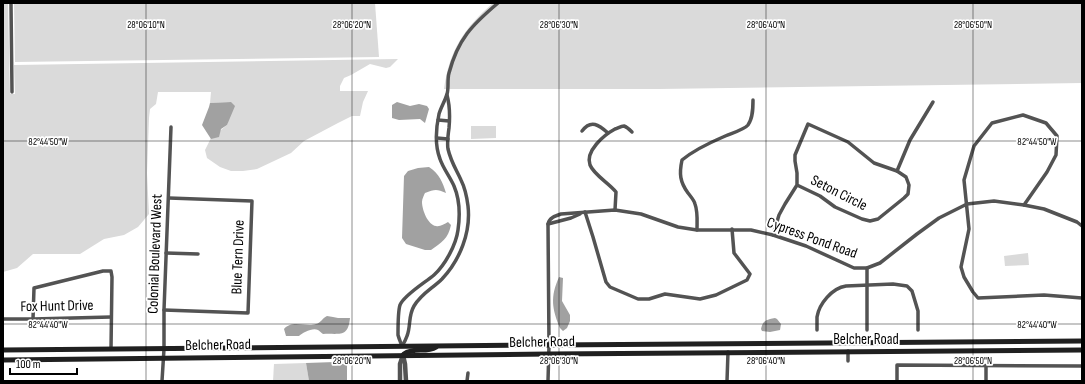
<svg xmlns="http://www.w3.org/2000/svg" width="1085" height="384" font-family="'Sofia Sans Condensed',sans-serif">
	<style>
		.green { fill: #dadada }
		.water { fill: #a1a1a1 }
		.lines { fill: none; stroke-linecap: round; stroke-linejoin: round }
		.minor { stroke: #535353; stroke-width: 3.5 }
		.tertiary { stroke: #535353; stroke-width: 4.5 }
		.secondary { stroke: #202020; stroke-width: 5 }
		.ticks { fill: none; stroke: #000; stroke-width: 1; stroke-opacity: 0.45 }
		.labels { text-anchor: middle; dominant-baseline: central; stroke-width: 3.5; stroke-linejoin: round; paint-order: stroke }
		.street-label { font-size: 15px; fill: #000; stroke: #fff }
		.ticks-label { font-size: 10px; text-anchor: middle; fill: #000; stroke: #fff; stroke-width: 3.5; stroke-linejoin: round; paint-order: stroke }
	</style>
	<rect width="100%" height="100%" fill="#fff"/>
	<g class="green">
		<path d="M3 3H8L10 94H15L14 65 398 59 390 67 386 68 370 64 351 75 344 78 340 86V91H368L363 102 360 116H352L338 123 304 141 291 153 257 169 243 171H231L220 167 207 158 205 150 211 138 227 125 231 102 210 103 211 92H158L156 104 150 109 149 118 147 173 149 214 138 227 124 235 104 239 80 254H33L17 268 3 272Z"/>
		<path d="M14 3H375L379 57 15 62Z"/>
		<path d="M493 3H1082V83L659 89H444C449 51 464 28 493 3Z"/>
		<path d="M471 126H496V138L471 139Z"/>
		<path d="M1028 253 1029 265 1005 266 1004 256Z"/>
		<path d="M306 363 309 381H273L274 364Z"/>
	</g>
	<g class="water">
		<path d="M231 102 235 106 227 125 221 129 219 137 211 139 202 125 209 107 210 103Z"/>
		<path d="M397 102 410 106 419 104 427 106 429 109 425 123 420 119 399 120 392 118V105Z"/>
		<path d="M429 167C439 173 443 183 446 193 437 189 435 189 425 193 424 195 422 199 422 202 422 210 428 225 436 226 440 227 444 224 448 222L451 225C448 239 442 242 431 250H425L406 244 402 238 404 176 408 171 418 168Z"/>
		<path d="M559 277 563 278 562 301 570 315V321L567 328 563 331 560 328C552 309 550 297 559 277Z"/>
		<path d="M327 316 333 317 338 318H350C348 338 340 333 323 334 321 333 320 331 318 330 313 327 302 333 299 336H286L284 329C293 319 306 328 316 324 321 323 322 318 327 316Z"/>
		<path d="M775 318 777 319 781 324 780 330 770 332 762 331 761 329C763 320 766 320 775 318Z"/>
		<path d="M335 362 347 365V381H309L306 363Z"/>
	</g>
	<g class="lines">
		<g class="minor">
			<path d="M11 3 12 92"/>
			<path d="M438 120 449 121"/>
			<path d="M582 131C591 119 599 125 608 133"/>
			<path d="M437 138 448 139"/>
			<path d="M897 171 910 140 933 102"/>
			<path d="M1024 205 1047 172 1056 155 1057 136 1046 123 1023 115 992 123 974 146 964 180 969 229 961 267 964 277 973 292 978 298 1044 295 1082 298"/>
			<path d="M615 210 616 192C609 183 594 175 590 165 585 151 604 135 615 129 618 128 621 126 624 126 627 127 630 130 632 132"/>
			<path d="M585 212 593 237 606 282 610 287 638 299H649L665 294 700 299 716 295 747 280 750 274 734 253 732 229"/>
			<path d="M548 224 571 218 580 214"/>
			<path d="M697 230C697 221 698 212 695 204 694 200 691 197 688 193 680 182 679 174 682 160 694 150 709 143 723 137 729 134 744 130 748 125 753 118 753 108 753 100"/>
			<path d="M773 235 779 215 785 204 797 185V173L795 161V155L808 124 848 142 874 163 897 171 906 177 909 185 908 194 904 198 878 219 870 221 862 219 835 207 820 196 797 185"/>
			<path d="M166 253 198 254"/>
			<path d="M867 268V330"/>
			<path d="M164 310 248 313 252 201 169 198"/>
			<path d="M3 319H33L111 317"/>
			<path d="M33 319 34 288 103 271H111L112 277 111 349"/>
			<path d="M817 330C817 326 817 321 817 317 819 304 832 288 846 286L893 284 907 286 912 291 918 311V330"/>
			<path d="M402 346C401 343 399 339 398 335 398 328 398 311 400 305 404 295 426 282 434 275 445 265 456 245 458 230 460 216 460 200 454 186 450 177 443 168 440 159 435 146 436 128 439 114 441 107 445 101 447 94 449 88 447 80 449 73 458 39 472 25 498 3"/>
			<path d="M402 346C404 343 406 339 407 336 411 326 408 316 414 306 422 293 432 289 442 279 460 260 471 232 468 206 467 198 465 188 461 180 456 169 451 162 448 149 447 143 448 135 449 128 450 117 450 106 447 95"/>
			<path d="M848 361V351"/>
			<path d="M986 366V381"/>
			<path d="M162 381 164 349V310L171 127"/>
			<path d="M467 381 468 373"/>
			<path d="M548 381 549 345 548 224C549 218 555 216 561 214L615 210 641 214 678 227 697 230H751L773 235 806 246 854 268H867L880 263 917 234 939 218 967 204 994 201 1024 205 1044 209 1077 222 1082 226"/>
			<path d="M727 381 728 352"/>
			<path d="M897 381V365L1082 366"/>
		</g>
		<g class="tertiary">
			<path d="M403 355 405 364 406 381"/>
			<path d="M400 381V364L403 355"/>
		</g>
		<g class="secondary">
			<path d="M3 350 549 345 1082 341"/>
			<path d="M404 354C414 347 426 353 436 347"/>
			<path d="M3 360 549 354 1082 350"/>
		</g>
	</g>
	<path class="ticks" d="M146 3V381M352 3V381M559 3V381M766 3V381M973 3V381M3 141H1082M3 324H1082"/>
	<g class="labels">
		<g class="street-label">
			<text transform="translate(839 193) rotate(27)">Seton Circle</text>
			<text transform="translate(812 238) rotate(20)">Cypress Pond Road</text>
			<text transform="translate(155 254) rotate(-88)">Colonial Boulevard West</text>
			<text transform="translate(238 257) rotate(-88)">Blue Tern Drive</text>
			<text transform="translate(57 306) rotate(-1)">Fox Hunt Drive</text>
			<text x="866" y="339">Belcher Road</text>
			<text transform="translate(542 342) rotate(-1)">Belcher Road</text>
			<text transform="translate(218 345) rotate(-1)">Belcher Road</text>
		</g>
	</g>
	<g class="ticks-label">
		<text x="146" y="28">28°06'10"N</text>
		<text x="352" y="28">28°06'20"N</text>
		<text x="559" y="28">28°06'30"N</text>
		<text x="766" y="28">28°06'40"N</text>
		<text x="973" y="28">28°06'50"N</text>
		<text x="1037" y="145">82°44'50"W</text>
		<text x="48" y="145">82°44'50"W</text>
		<text x="1037" y="328">82°44'40"W</text>
		<text x="48" y="328">82°44'40"W</text>
		<text x="352" y="364">28°06'20"N</text>
		<text x="559" y="364">28°06'30"N</text>
		<text x="766" y="364">28°06'40"N</text>
		<text x="973" y="364">28°06'50"N</text>
	</g>
	<rect width="1085" height="384" fill="none" stroke="#000000" stroke-width="8"/>
	<path d="M10 368v6h67v-6" fill="none" stroke="#000000" stroke-width="2"/>
	<text x="16" y="368" font-size="12" fill="#000000" stroke="#ffffff" stroke-width="3" paint-order="stroke">100 m</text>
</svg>
